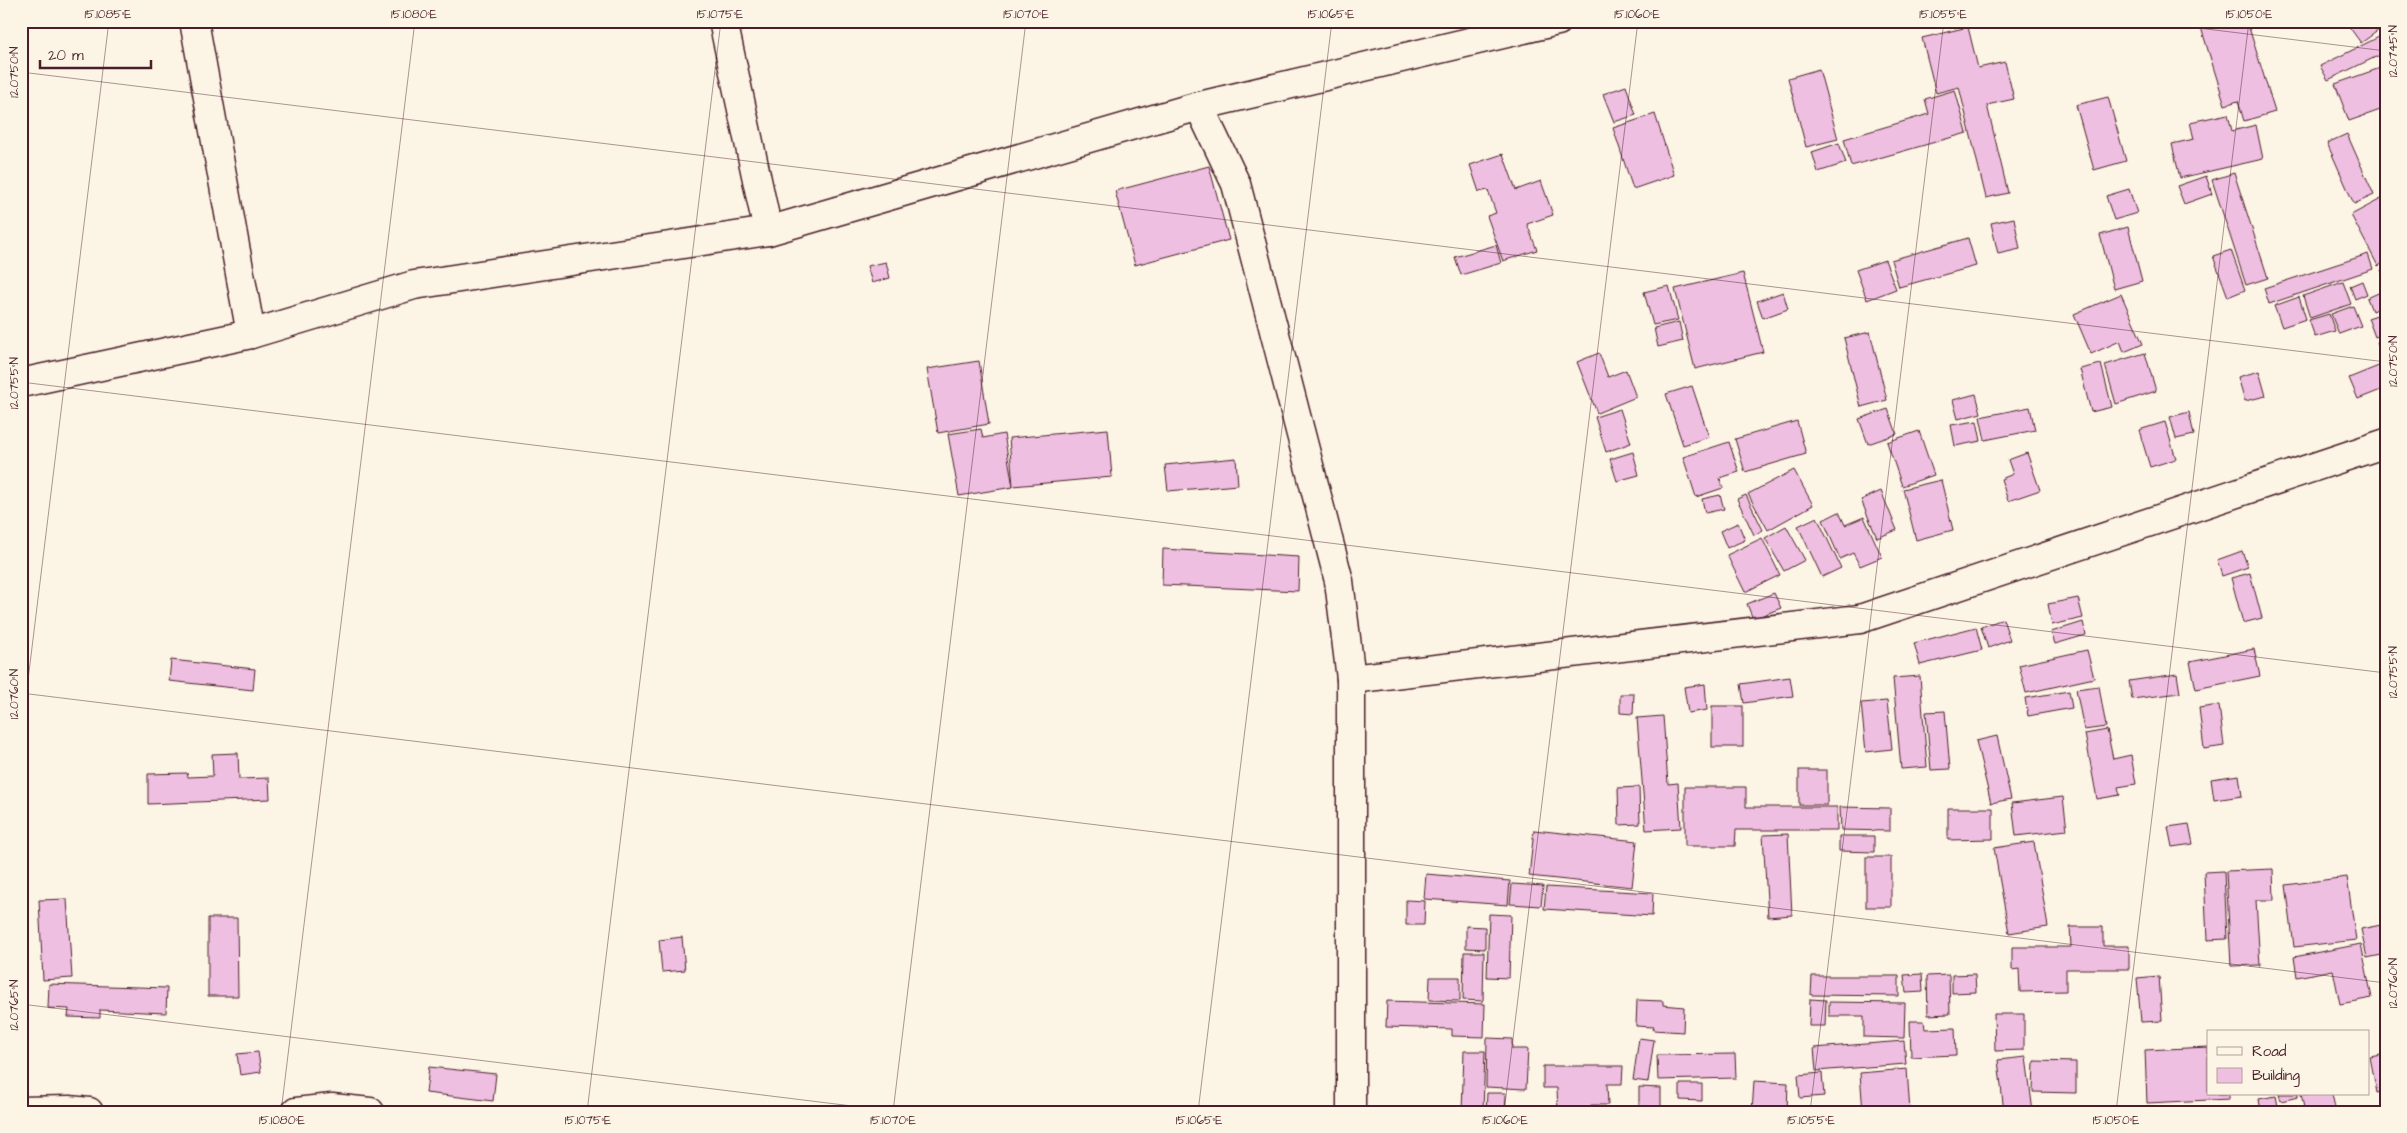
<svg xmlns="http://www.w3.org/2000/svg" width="2407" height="1133" font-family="'Architects Daughter',sans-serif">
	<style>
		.building { fill: #eebfe1; stroke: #4a1f2b }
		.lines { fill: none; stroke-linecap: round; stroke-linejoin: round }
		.minor-casing { stroke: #4a1f2b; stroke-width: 31 }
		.minor { stroke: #fcf5e5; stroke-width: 28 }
		.ticks { fill: none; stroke: #4a1f2b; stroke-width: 1; stroke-opacity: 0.45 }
		.neatline { fill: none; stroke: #4a1f2b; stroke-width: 2 }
		.ticks-label { font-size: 12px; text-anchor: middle; fill: #4a1f2b }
	</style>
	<rect width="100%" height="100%" fill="#fcf5e5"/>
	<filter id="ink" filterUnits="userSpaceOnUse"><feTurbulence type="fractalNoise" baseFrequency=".02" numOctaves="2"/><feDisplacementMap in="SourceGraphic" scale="10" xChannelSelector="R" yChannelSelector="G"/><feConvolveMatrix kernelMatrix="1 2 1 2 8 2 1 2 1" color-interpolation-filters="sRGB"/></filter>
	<g filter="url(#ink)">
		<g class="building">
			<path d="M334 21H366L334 24Z"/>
			<path d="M2199 21H2247L2275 112 2244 121 2238 101 2225 105Z"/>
			<path d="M2345 21H2386V25L2361 43Z"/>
			<path d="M1968 27 1978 68 2005 62 2014 99 1987 105 2008 193 1986 198 1959 87 1936 93 1922 38Z"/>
			<path d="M2381 36 2386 45V52L2328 80 2320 66Z"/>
			<path d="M2383 67 2386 75V108L2349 121 2335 84Z"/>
			<path d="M1819 69 1838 139 1806 147 1788 78Z"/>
			<path d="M1626 86 1636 115 1614 122 1603 94Z"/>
			<path d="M1955 90 1967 133 1851 166 1844 139 1929 114 1925 99Z"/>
			<path d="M2108 97 2126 161 2094 170 2076 105Z"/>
			<path d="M1655 114 1674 175 1633 189 1613 128Z"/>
			<path d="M2228 114 2232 131 2256 125 2263 159 2180 178 2172 144 2194 139 2190 122Z"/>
			<path d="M2347 134 2374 195 2354 204 2327 143Z"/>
			<path d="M1839 143 1846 163 1818 172 1812 152Z"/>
			<path d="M1503 154 1516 190 1541 181 1553 215 1527 224 1537 250 1503 261 1487 216 1496 213 1488 190 1479 192 1470 165Z"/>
			<path d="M1209 166 1229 240 1135 265 1115 191Z"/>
			<path d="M2234 173 2268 278 2246 285 2212 180Z"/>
			<path d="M2206 176 2212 194 2184 204 2177 186Z"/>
			<path d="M2129 189 2137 213 2114 220 2106 196Z"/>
			<path d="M2383 198 2386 203V262L2378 266 2351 215Z"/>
			<path d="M2014 218 2020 249 1998 254 1991 223Z"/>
			<path d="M2128 227 2142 281 2114 289 2100 235Z"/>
			<path d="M1968 238 1976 266 1899 287 1891 260Z"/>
			<path d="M1496 245 1501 263 1461 275 1455 257Z"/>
			<path d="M2231 250 2245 290 2228 297 2213 256Z"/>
			<path d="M2368 254 2373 269 2269 304 2264 288Z"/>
			<path d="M1885 260 1896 289 1867 300 1856 270Z"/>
			<path d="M886 262 890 278 872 283 867 266Z"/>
			<path d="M2386 268V280L2381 270Z"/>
			<path d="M1743 273 1763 352 1695 369 1675 289Z"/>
			<path d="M2362 281 2367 294 2355 299 2350 286Z"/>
			<path d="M2343 282 2351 304 2310 318 2303 296Z"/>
			<path d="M1669 286 1678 320 1653 325 1644 292Z"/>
			<path d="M2383 291 2386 306 2372 311 2367 298Z"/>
			<path d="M1783 292 1788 309 1763 318 1757 301Z"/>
			<path d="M2121 294 2143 344 2124 352 2120 341 2091 354 2074 314Z"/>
			<path d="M2299 297 2306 319 2282 327 2274 306Z"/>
			<path d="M2353 306 2361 326 2339 334 2331 314Z"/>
			<path d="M2386 312V333L2375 337 2368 318Z"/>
			<path d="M2329 314 2335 331 2315 337 2309 320Z"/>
			<path d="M1679 322 1683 341 1658 347 1654 328Z"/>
			<path d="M1870 332 1887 400 1861 407 1844 338Z"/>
			<path d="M2386 340V358L2382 359 2377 342Z"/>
			<path d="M1599 353 1608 377 1626 370 1636 397 1597 413 1577 362Z"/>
			<path d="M2145 353 2156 391 2116 404 2105 365Z"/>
			<path d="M979 361 989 424 938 433 927 369Z"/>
			<path d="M2386 363V388L2358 399 2349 378Z"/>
			<path d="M2101 364 2112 407 2091 412 2080 369Z"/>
			<path d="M2259 371 2266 396 2245 401 2238 377Z"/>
			<path d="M1692 386 1709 437 1683 445 1666 394Z"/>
			<path d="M1976 394 1981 413 1958 419 1953 400Z"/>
			<path d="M2030 407 2035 430 1985 440 1980 417Z"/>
			<path d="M1620 409 1631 443 1606 452 1595 417Z"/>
			<path d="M1888 409 1897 434 1868 444 1859 419Z"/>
			<path d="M2189 412 2194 435 2176 439 2170 417Z"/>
			<path d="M1797 421 1806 454 1745 472 1735 439Z"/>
			<path d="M1977 421 1981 441 1955 446 1951 425Z"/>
			<path d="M2165 422 2176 459 2150 467 2139 430Z"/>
			<path d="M981 429 983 438 1004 434 1013 487 959 496 948 434Z"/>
			<path d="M1108 429 1112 477 1013 486 1009 438Z"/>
			<path d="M1919 431 1934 475 1902 486 1887 442Z"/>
			<path d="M1729 442 1739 472 1720 478 1723 488 1696 497 1683 457Z"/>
			<path d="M1633 452 1639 475 1617 481 1610 459Z"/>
			<path d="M2027 453 2040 490 2008 501 2001 479 2013 474 2008 460Z"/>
			<path d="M1236 458 1238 485 1168 491 1165 465Z"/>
			<path d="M1794 470 1813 505 1768 530 1748 494Z"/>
			<path d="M1941 480 1953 530 1916 540 1903 489Z"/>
			<path d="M1881 491 1897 530 1877 538 1861 500Z"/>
			<path d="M1720 495 1724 509 1705 513 1702 499Z"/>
			<path d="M1746 495 1763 530 1754 535 1737 499Z"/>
			<path d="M1839 512 1845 525 1864 517 1882 557 1860 566 1853 553 1840 559 1823 520Z"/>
			<path d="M1817 517 1841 568 1822 577 1798 526Z"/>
			<path d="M1738 523 1745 540 1727 548 1720 531Z"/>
			<path d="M1786 526 1805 560 1784 571 1765 538Z"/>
			<path d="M1762 538 1780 575 1745 592 1727 555Z"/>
			<path d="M1163 549 1299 557 1298 591 1162 585Z"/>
			<path d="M2242 551 2248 567 2222 576 2217 560Z"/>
			<path d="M2250 573 2262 618 2243 623 2231 578Z"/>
			<path d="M1774 593 1781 608 1753 619 1747 604Z"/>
			<path d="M2078 598 2083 618 2052 625 2048 604Z"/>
			<path d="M2003 619 2010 640 1988 648 1981 627Z"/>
			<path d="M2083 622 2086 635 2055 644 2051 632Z"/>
			<path d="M1976 627 1982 650 1920 665 1914 643Z"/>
			<path d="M2254 649 2260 676 2196 689 2190 662Z"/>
			<path d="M2087 650 2094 678 2026 693 2019 665Z"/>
			<path d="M171 660 255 669 253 690 169 681Z"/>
			<path d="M2177 674 2180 693 2132 699 2129 681Z"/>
			<path d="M1920 676 1927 767 1901 769 1893 678Z"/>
			<path d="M1790 677 1793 696 1744 703 1741 684Z"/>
			<path d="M1705 684 1707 710 1688 713 1684 687Z"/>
			<path d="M2099 686 2106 727 2084 730 2076 689Z"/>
			<path d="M2069 691 2072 708 2028 716 2025 698Z"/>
			<path d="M1620 694H1634L1633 714 1620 713Z"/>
			<path d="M1887 701 1892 749 1866 752 1861 703Z"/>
			<path d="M2219 705 2224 746 2204 749 2199 708Z"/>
			<rect x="1712" y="706" width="31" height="41"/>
			<path d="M1945 711 1950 769 1931 770 1926 712Z"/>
			<path d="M1663 716 1668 784 1678 783 1681 828 1646 830 1637 718Z"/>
			<path d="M2107 730 2113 759 2131 755 2136 784 2118 787 2120 795 2097 799 2085 734Z"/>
			<path d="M1997 736 2011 799 1991 803 1976 741Z"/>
			<path d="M238 753 239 779 269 778 270 799 148 804V774L187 773 188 777 213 776 212 754Z"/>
			<rect x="1799" y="770" width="28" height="35"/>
			<path d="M2239 775 2242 796 2214 800 2211 779Z"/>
			<path d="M1639 787 1640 824 1619 825 1618 788Z"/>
			<path d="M1685 787H1746V807H1837V830H1736L1735 846H1685Z"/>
			<path d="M2063 797 2067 830 2016 836 2012 803Z"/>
			<path d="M1840 807 1890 808V831L1841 830Z"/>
			<path d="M1948 808H1993V839L1948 840Z"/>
			<path d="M2189 824 2193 844 2172 847 2168 827Z"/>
			<path d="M1534 830 1637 841 1632 887 1529 876Z"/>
			<path d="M1788 834 1792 915 1768 917 1763 835Z"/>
			<path d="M1839 836H1874V852L1839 851Z"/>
			<path d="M2034 842 2048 927 2009 933 1994 848Z"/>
			<rect x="1866" y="857" width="25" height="50"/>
			<path d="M2273 869 2274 900H2256L2260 965 2231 966 2226 871Z"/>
			<path d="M2224 871 2227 939 2207 940 2204 872Z"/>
			<path d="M1426 874 1510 881 1508 905 1424 899Z"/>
			<path d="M2347 877 2356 940 2294 947 2286 885Z"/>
			<path d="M1512 884 1543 886 1541 906 1510 904Z"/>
			<path d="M1546 887 1653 893 1652 916 1544 909Z"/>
			<path d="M67 899 72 978 43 980 39 900Z"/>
			<path d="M1406 900 1425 901 1424 925H1406Z"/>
			<path d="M1489 914 1511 915 1509 978 1487 977Z"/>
			<path d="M208 918H237L238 996H208Z"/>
			<path d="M2386 924V954L2367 958 2361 929Z"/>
			<path d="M1466 926 1485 927V949L1466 948Z"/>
			<path d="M2070 927H2103V946H2129V969H2066V991L2020 992 2019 969 2012 970V947H2071Z"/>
			<path d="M682 937 685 970 662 972 659 940Z"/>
			<path d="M2361 944 2372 998 2340 1004 2333 970 2297 977 2294 957Z"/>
			<path d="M1464 952H1484L1483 1001 1463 1000Z"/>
			<path d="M1922 974 1923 992 1906 993 1904 975Z"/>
			<path d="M1975 974 1976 992 1952 993V975Z"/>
			<path d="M1949 975 1950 1014 1928 1015 1927 976Z"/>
			<path d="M1812 976H1899V996L1811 995Z"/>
			<path d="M2159 976 2162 1021 2141 1022 2137 978Z"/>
			<path d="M1430 977H1460V1001L1429 1000Z"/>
			<path d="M49 984 167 988 166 1013 100 1010V1018L68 1017 69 1009 48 1008Z"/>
			<path d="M1810 999 1826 1000 1825 1026H1809Z"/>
			<path d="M1637 1000 1663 1001V1005L1684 1007 1683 1032 1653 1030 1654 1027 1636 1026Z"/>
			<path d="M1387 1001 1485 1004 1484 1037 1452 1036V1029L1386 1027Z"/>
			<path d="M1829 1002 1905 1003 1904 1038 1864 1037V1016H1829Z"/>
			<path d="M1994 1014H2024V1050L1995 1051Z"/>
			<path d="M1910 1021H1924L1925 1029 1955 1028 1956 1055 1911 1057Z"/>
			<path d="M1487 1038 1512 1039V1049H1528L1526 1089 1486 1087Z"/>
			<path d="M1639 1038 1654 1040 1648 1082 1633 1080Z"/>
			<path d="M1904 1041 1906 1064 1816 1071 1814 1048Z"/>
			<path d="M2208 1047V1094H2229V1099L2147 1103 2145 1050Z"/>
			<path d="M1464 1051H1485L1483 1112H1462Z"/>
			<path d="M258 1052 261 1072 240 1075 237 1054Z"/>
			<path d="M1735 1054 1736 1078 1658 1080 1657 1055Z"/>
			<path d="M2386 1054V1091L2377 1093 2370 1057Z"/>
			<path d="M2026 1057 2033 1112H2004L1998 1060Z"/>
			<path d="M2034 1061 2076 1062V1093L2033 1092Z"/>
			<path d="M1543 1066H1623L1622 1084H1607L1608 1105H1591V1112H1558L1557 1088H1543Z"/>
			<path d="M429 1067 496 1074 493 1101 426 1093Z"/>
			<path d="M1907 1069 1910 1112H1863L1860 1073Z"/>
			<path d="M1822 1073 1824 1096 1800 1098 1798 1075Z"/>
			<path d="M1754 1081 1788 1083 1787 1112H1752Z"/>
			<path d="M1680 1084H1702V1101L1680 1100Z"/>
			<path d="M1639 1087 1661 1088V1112H1639Z"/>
			<path d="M1487 1093H1506L1505 1112H1486Z"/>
			<path d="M2279 1094H2298V1097L2281 1101Z"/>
			<path d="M2301 1094H2332L2336 1112H2305Z"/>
			<path d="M2276 1096 2279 1112H2261L2259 1099Z"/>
		</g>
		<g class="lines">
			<defs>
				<g id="minor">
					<path d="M194 21 251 334"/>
					<path d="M723 21 768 231"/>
					<path d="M1199 106 1236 184 1339 581 1351 679V1112"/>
					<path d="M21 383 251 334 414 285 768 231 1199 106 1558 21"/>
					<path d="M1351 679 1860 619 2386 443"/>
					<path d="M21 1111 69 1110 89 1112"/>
					<path d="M296 1112 332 1108 370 1112"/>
				</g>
			</defs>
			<use href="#minor" class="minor-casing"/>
			<use href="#minor" class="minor"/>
		</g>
	</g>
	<path class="ticks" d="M2141 21 2386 51M21 72 2386 362M21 382 2386 673M21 693 2386 983M21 737 109 21M21 1004 901 1112M281 1112 415 21M587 1112 721 21M893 1112 1026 21M1198 1112 1332 21M1504 1112 1638 21M1810 1112 1944 21M2116 1112 2249 21"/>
	<rect width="2407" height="1133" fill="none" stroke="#fcf5e5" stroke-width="55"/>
	<rect x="2207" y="1030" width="162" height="65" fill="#fcf5e5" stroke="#b59f9b"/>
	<rect x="2217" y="1047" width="25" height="8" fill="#fcf5e5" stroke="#b59f9b"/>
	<text x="2252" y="1056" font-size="15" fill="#4a1f2b">Road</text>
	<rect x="2217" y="1068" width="25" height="15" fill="#eebfe1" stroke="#b59f9b"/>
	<text x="2252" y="1080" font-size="15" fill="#4a1f2b">Building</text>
	<path d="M40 60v8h111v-8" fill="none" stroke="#4a1f2b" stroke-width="2.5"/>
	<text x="48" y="60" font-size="15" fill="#4a1f2b" stroke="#fcf5e5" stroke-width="4" paint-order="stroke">20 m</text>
	<rect x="28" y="28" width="2352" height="1078" class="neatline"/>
	<g class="ticks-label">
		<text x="108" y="18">15.1085°E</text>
		<text x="414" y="18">15.1080°E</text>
		<text x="720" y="18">15.1075°E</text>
		<text x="1026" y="18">15.1070°E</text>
		<text x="1331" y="18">15.1065°E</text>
		<text x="1637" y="18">15.1060°E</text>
		<text x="1943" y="18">15.1055°E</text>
		<text x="2249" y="18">15.1050°E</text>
		<text transform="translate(2393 51) rotate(-90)" y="4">12.0745°N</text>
		<text transform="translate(14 72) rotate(-90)" y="4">12.0750°N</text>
		<text transform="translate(2393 361) rotate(-90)" y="4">12.0750°N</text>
		<text transform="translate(14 383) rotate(-90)" y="4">12.0755°N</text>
		<text transform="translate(2393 672) rotate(-90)" y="4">12.0755°N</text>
		<text transform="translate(14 694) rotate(-90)" y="4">12.0760°N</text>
		<text transform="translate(2393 983) rotate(-90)" y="4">12.0760°N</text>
		<text transform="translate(14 1005) rotate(-90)" y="4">12.0765°N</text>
		<text x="282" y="1124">15.1080°E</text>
		<text x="588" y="1124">15.1075°E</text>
		<text x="893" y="1124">15.1070°E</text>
		<text x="1199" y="1124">15.1065°E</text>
		<text x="1505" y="1124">15.1060°E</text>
		<text x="1811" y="1124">15.1055°E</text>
		<text x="2116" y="1124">15.1050°E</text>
	</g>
</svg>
